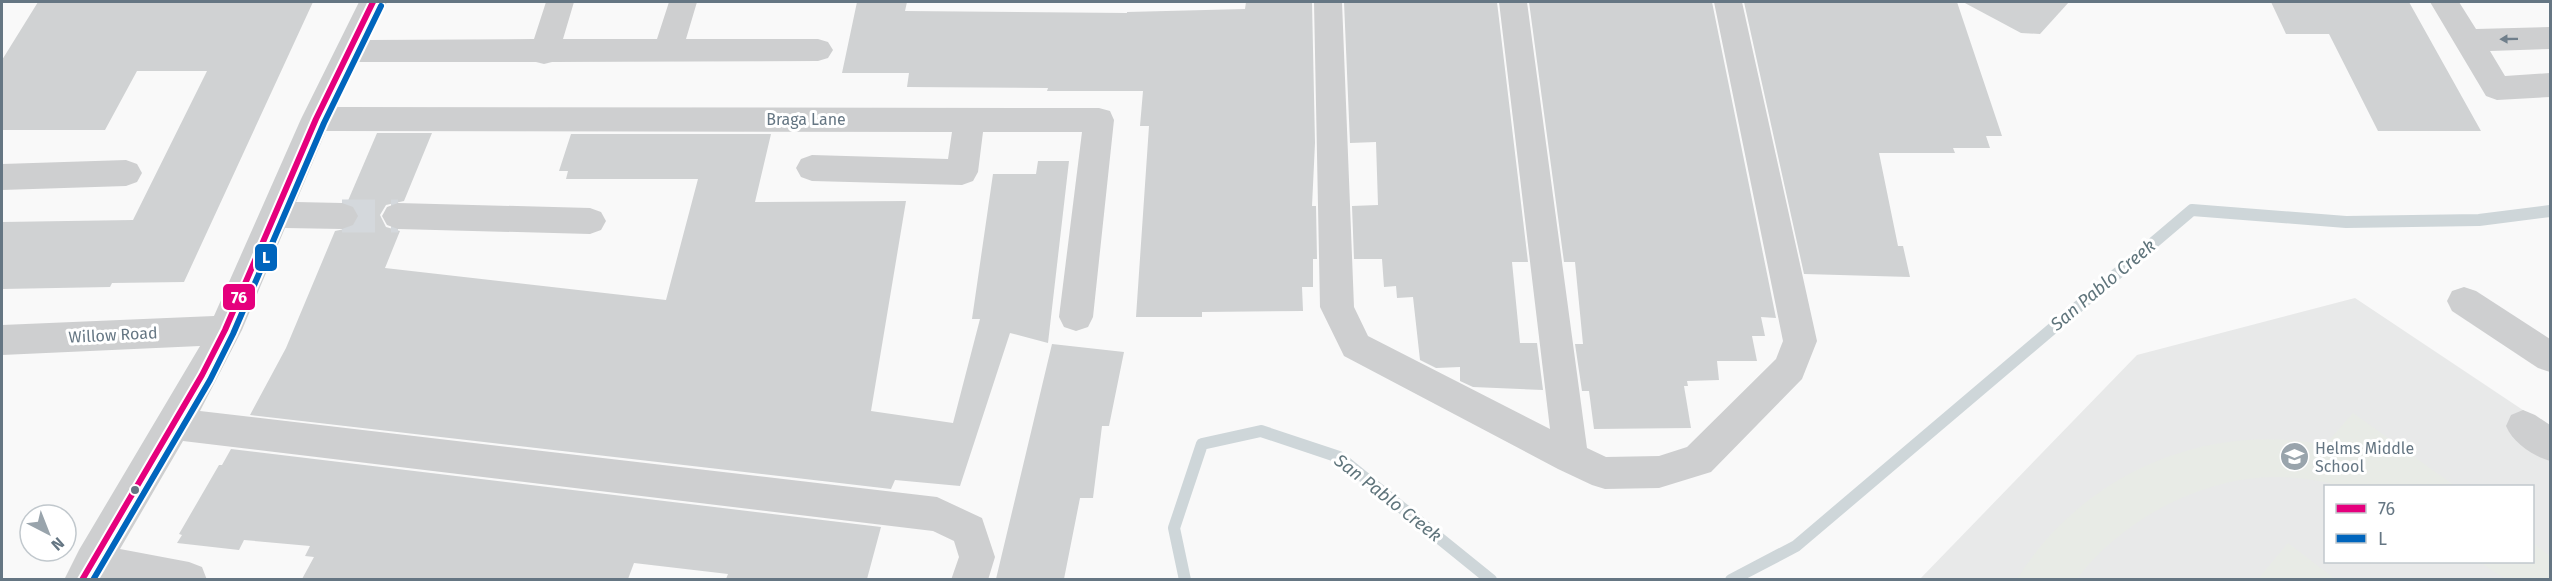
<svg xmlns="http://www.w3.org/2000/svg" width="2552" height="581" font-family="'Fira Sans',sans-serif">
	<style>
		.built { fill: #e8e9e9; fill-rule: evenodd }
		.green { fill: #e8ebe6 }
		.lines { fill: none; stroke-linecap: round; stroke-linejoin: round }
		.stream { stroke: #ced6d9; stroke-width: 12 }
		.building { fill: #d0d2d3 }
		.minor-tunnel { stroke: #d4d8dc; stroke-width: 33; stroke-dasharray: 33 16; stroke-linecap: butt }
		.minor { fill: #cecfd0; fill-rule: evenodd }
		.bus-1-casing { stroke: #fff; stroke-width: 10 }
		.bus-2-casing { stroke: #fff; stroke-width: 10 }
		.bus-1 { stroke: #e5007d; stroke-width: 6 }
		.bus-2 { stroke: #0065bd; stroke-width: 6 }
		.oneway { fill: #707f8b }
		.bus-dot { fill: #657683; stroke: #fff; stroke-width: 2 }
		.labels { text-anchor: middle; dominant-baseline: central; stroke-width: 6; stroke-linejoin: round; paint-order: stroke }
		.street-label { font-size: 16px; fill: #657683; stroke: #fff }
		.poi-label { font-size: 16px; fill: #657683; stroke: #fff; text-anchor: start }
		.water-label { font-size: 18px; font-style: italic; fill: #60757c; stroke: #fff }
		.line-badge { stroke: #fff; stroke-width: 2 }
		.badge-label { font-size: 16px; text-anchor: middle; font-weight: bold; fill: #fff }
	</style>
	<rect width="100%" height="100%" fill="#f9f9f9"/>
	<path class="built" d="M2355 298 2550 428V579L1919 580 2137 355ZM2326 486H2532V562H2326Z"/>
	<g class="green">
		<path d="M2353 413 2455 486C2418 487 2381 488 2345 486 2336 486 2327 482 2318 481 2303 478 2288 477 2273 477 2200 478 2120 521 2077 579H2017C2082 475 2204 421 2325 445Z"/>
		<path d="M2288 543 2335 579H2258Z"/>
		<path d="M2533 543 2550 556V579H2505L2480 562H2532Z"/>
	</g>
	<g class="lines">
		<g class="stream">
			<path d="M1185 580 1174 528 1202 444 1261 431 1339 457 1491 580"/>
			<path d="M1731 580 1796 546 2192 210 2346 222 2479 220 2550 211"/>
		</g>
	</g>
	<g class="building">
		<path d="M38 2H313L184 282 112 283 110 287 2 289V222L133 220 207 71H137L105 130H2V60Z"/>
		<path d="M857 2H907L905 11 1127 13V12L1245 9 1246 2H1312L1315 143 1312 206H1316L1317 259H1313V287H1302L1303 311 1202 312V317H1136L1149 126H1140L1143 91H1047L1048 88 907 87 909 73H842Z"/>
		<path d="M1344 2H1497L1528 262H1512L1520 343H1537L1543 390 1473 387 1460 381V367L1436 368 1420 360 1413 297 1397 298 1396 286 1384 287 1382 259H1354L1352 206 1378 205 1376 142 1350 143Z"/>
		<path d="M1529 2H1712L1776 318 1761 317 1765 336H1752L1757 361H1717L1719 380 1687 381 1688 386H1684L1691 428 1594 429 1589 391H1582L1575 344H1583L1575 262H1564Z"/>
		<path d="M1744 2H1957L2002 136H1986L1990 148H1953L1955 153H1879L1898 246H1903L1910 277 1804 274Z"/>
		<path d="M1963 2H2069L2040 34 2021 33Z"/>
		<path d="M2271 2H2409L2481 131H2378L2329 34H2286Z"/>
		<path d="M377 133H432L404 201 386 205 380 215 386 227 400 231 385 268 666 300 698 179H566L568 171H559L571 134H771L755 202 906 201 871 411 953 423 980 319H972L993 174H1036L1038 161H1069L1048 343 1010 333 960 486 895 480 891 489 250 415 286 348 335 231 354 227 360 217 355 206 347 203Z"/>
		<path d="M1052 344 1124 352 1109 426H1102L1093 498H1080L1064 579H996Z"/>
		<path d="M231 449 881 527 867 579H726L728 574 634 563 628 579H302L314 557 305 556 310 546 244 540 239 550 177 543 182 535 179 534 219 465H222Z"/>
	</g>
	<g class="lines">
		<path class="minor-tunnel" d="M342 216H398"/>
		<g class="minor">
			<path d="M359 2H387L369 40 534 39 546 2H574L563 39H657L669 2H697L686 39H818L828 42 833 50 828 58 818 61 552 62 544 64 536 62H358L337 107 1099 108 1110 111 1114 120 1093 317 1088 327 1076 331 1064 327 1059 317 1082 132H983L978 172 973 181 962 185 812 181 801 177 796 168 801 159 812 155 948 159 952 132 326 131 296 202 342 203 353 207 358 216 353 225 342 229 285 228 242 330 200 411 937 497 982 518 995 557 988 580H951L959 557 954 541 933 531 183 441 120 549 189 562 202 567 207 580H64L79 550 200 346 2 355V325L214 316 301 119Z"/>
			<path d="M1314 2H1342L1354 307 1368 336 1550 429 1499 2H1527L1587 448 1606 457 1659 456 1687 447 1776 359 1783 341 1714 2H1742L1817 341 1802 379 1711 472 1659 488 1605 489 1592 485 1558 469 1344 356 1320 307Z"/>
			<path d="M2430 2H2459L2476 29 2550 27V49L2490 51 2505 76 2550 73V97L2497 100 2486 96Z"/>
			<path d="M126 160 137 164 142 173 137 182 126 186 2 190V164Z"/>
			<path d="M398 203 590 208 601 212 606 221 601 230 590 234 398 229 387 225 382 216 387 207Z"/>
			<path d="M2464 287 2476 291 2550 339V372L2538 368 2452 311 2447 301 2452 291Z"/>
			<path d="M2523 410 2535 415 2550 425V461C2533 456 2513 443 2506 426L2511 415Z"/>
		</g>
		<defs>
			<path id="bus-1" d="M82 580 202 375 225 330 316 119 373 2"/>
			<path id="bus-2" d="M93 580 210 380 233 334 324 123 381 6"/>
		</defs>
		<use href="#bus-1" class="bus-1-casing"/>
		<use href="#bus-2" class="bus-2-casing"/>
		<use href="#bus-1" class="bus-1"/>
		<use href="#bus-2" class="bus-2"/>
	</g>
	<defs><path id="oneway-solid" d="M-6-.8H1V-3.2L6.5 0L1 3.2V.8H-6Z" transform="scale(1.5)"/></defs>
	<use class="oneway" href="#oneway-solid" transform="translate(2509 39) rotate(179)"/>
	<defs>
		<symbol id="school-disc" viewBox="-11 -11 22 22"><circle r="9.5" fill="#99a4ac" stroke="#fff"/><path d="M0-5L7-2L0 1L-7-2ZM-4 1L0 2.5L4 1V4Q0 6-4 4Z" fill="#fff"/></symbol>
	</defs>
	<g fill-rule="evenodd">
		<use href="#school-disc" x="2278" y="440" width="33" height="33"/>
	</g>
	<circle class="bus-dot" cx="135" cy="490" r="5"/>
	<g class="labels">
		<g class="street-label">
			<text x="806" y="119">Braga Lane</text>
			<text transform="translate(113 335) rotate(-3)">Willow Road</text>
		</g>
		<g class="poi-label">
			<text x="2315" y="448">Helms Middle<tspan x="2315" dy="18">School</tspan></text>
		</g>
		<g class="water-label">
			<text transform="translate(2103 285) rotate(-40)">San Pablo Creek</text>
			<text transform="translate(1388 498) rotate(38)">San Pablo Creek</text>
		</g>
	</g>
	<g class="line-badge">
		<rect x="254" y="243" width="24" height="29" rx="6" fill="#0065bd"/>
		<rect x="222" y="283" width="34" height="28" rx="6" fill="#e5007d"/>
	</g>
	<g class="badge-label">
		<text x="266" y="263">L</text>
		<text x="239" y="303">76</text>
	</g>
	<rect width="2552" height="581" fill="none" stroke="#657683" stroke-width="6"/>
	<rect x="2324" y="485" width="210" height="78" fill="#ffffff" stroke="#c1c8cd" stroke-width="1.5"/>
	<rect x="2336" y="504" width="30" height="9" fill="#e5007d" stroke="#c1c8cd" stroke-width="1.5"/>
	<text x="2378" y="515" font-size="18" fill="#657683">76</text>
	<rect x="2336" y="534" width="30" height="9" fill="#0065bd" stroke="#c1c8cd" stroke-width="1.5"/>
	<text x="2378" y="545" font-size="18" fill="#657683">L</text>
	<g transform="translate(48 533) rotate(138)"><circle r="28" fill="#ffffff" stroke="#c1c8cd" stroke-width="1.5"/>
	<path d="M0-4.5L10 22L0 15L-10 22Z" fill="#99a4ac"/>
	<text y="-9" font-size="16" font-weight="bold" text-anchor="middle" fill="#657683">N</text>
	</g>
</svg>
